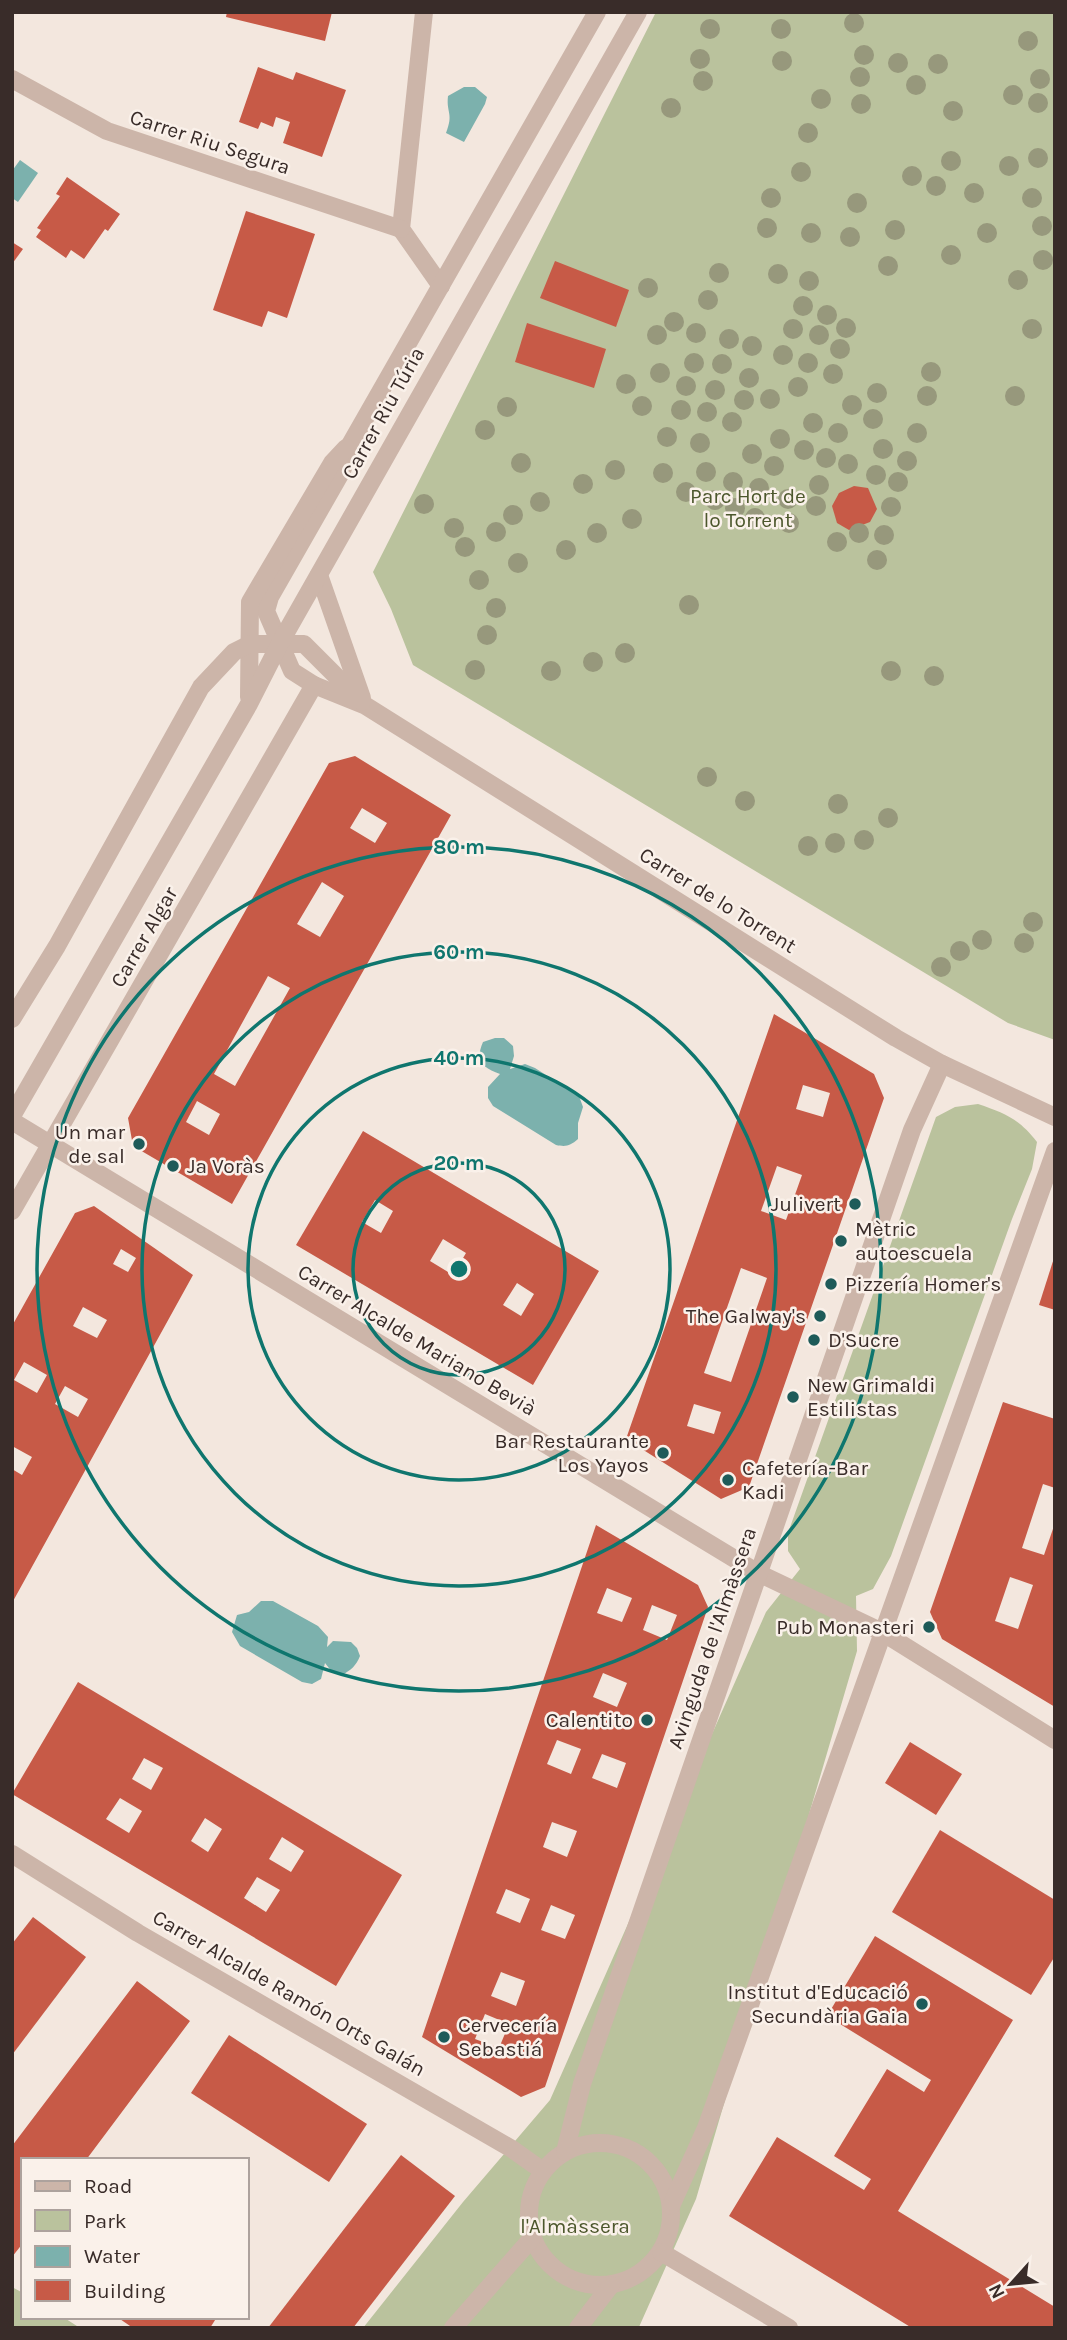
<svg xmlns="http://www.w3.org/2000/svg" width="1067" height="2340" font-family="Karla,sans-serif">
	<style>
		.green { fill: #bac29d }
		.water { fill: #7cb1ad }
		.building { fill: #c75a47; fill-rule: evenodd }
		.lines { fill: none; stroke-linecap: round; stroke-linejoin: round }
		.minor { stroke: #ccb5a9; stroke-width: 18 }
		.tree { fill: #97987c }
		.ring { fill: none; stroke: #0f766e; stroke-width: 3.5 }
		.poi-dot { fill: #1e5b59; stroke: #faf1ea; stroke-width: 2.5 }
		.labels { text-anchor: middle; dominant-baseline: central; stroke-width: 5; stroke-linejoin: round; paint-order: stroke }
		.street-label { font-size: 21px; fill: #392c29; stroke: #faf1ea }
		.park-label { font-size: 21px; fill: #4c572c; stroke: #faf1ea }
		.poi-label { font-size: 21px; fill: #392c29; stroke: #faf1ea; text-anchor: end }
		.centre { fill: #0f766e; stroke: #faf1ea; stroke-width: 3.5 }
		.ring-label { font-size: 21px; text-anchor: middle; font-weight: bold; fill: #0f766e; stroke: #faf1ea; stroke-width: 5; stroke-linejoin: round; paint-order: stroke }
	</style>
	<rect width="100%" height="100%" fill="#f3e7de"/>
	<g class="green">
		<path d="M656 12H1055V1040L1008 1023 413 665 391 609 373 572Z"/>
		<path d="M978 1104C1005 1113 1019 1119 1037 1142L1032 1169 1012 1219 891 1556 873 1589 856 1596 857 1651 696 2199 639 2327 363 2328 463 2202 550 2100 766 1612 800 1569 788 1551V1533L936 1117 955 1107Z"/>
		<path d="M12 2287 23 2293V2317H63L80 2328H12Z"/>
	</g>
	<g class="water">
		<path d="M464 87H475L487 97 485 104 464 142 446 133C454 113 446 113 448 96Z"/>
		<path d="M20 160 38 173 18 202 12 198V171Z"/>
		<path d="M495 1038H504L513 1046 514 1056 510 1069 525 1064 535 1068 579 1096 583 1107 578 1123V1139C570 1146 566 1147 556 1145L493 1106 488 1098V1087L500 1074C483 1067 474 1063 483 1042Z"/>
		<path d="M261 1601H273L318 1626 328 1637 327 1647 333 1641 351 1642 357 1648 360 1656C356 1666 351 1670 342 1675L332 1672 325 1663 321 1679 312 1684 302 1682 240 1646 232 1632 237 1615 249 1612Z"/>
	</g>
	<g class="building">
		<path d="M227 12H332L325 41 226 17Z"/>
		<path d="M258 67 293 80 296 72 346 90 322 157 283 143 290 122 276 117 273 127 261 122 258 129 239 122Z"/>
		<path d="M67 177 120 214 108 231 105 229 84 259 71 250 66 258 36 237 41 230 37 228 60 196 56 194Z"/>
		<path d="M246 211 315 234 287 318 268 311 262 327 213 310Z"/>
		<path d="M12 242 23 249 12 264Z"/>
		<path d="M555 261 629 290 616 327 540 298Z"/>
		<path d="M527 323 606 349 594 388 515 362Z"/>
		<path d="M854 486 868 488 877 509 870 522 849 530 837 523 832 506 839 493Z"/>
		<path d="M355 756 451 815 232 1204 133 1146 128 1118 329 763ZM362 808 387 823 375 843 350 828ZM322 882 344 896 320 937 297 924ZM268 976 290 988 235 1086 214 1074ZM197 1101 220 1114 209 1135 186 1122Z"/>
		<path d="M774 1014 874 1074 884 1098 749 1487 721 1499 626 1439ZM803 1085 830 1093 823 1117 796 1109ZM777 1166 802 1175 786 1220 761 1211ZM741 1268 767 1278 731 1382 704 1373ZM694 1404 721 1412 714 1434 687 1426Z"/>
		<path d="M363 1131 599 1271 533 1385 296 1245ZM375 1200 393 1211 381 1233 362 1222ZM443 1239 466 1253 453 1275 430 1261ZM517 1283 534 1294 521 1316 503 1305Z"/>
		<path d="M94 1206 193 1275 12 1603V1469L22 1475 32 1457 12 1446V1326L75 1213ZM121 1249 136 1258 128 1272 113 1264ZM83 1307 107 1320 97 1338 73 1326ZM24 1362 47 1375 37 1393 14 1380ZM65 1386 88 1399 78 1417 55 1404Z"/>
		<path d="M1054 1258H1055V1310L1039 1305Z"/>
		<path d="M1003 1402 1055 1419V1488L1043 1484 1022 1548 1044 1555 1055 1523V1707L942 1639 930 1612ZM1010 1577 1033 1585 1018 1629 995 1621Z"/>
		<path d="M596 1525 698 1585 708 1607 545 2087 521 2097 422 2037ZM607 1588 632 1598 622 1622 597 1613ZM652 1605 677 1615 667 1640 643 1630ZM603 1673 627 1683 617 1707 593 1697ZM557 1740 581 1749 571 1774 547 1764ZM602 1754 626 1763 617 1788 592 1778ZM552 1822 577 1831 567 1857 543 1847ZM506 1889 530 1899 520 1923 496 1913ZM551 1905 575 1915 565 1939 541 1930ZM501 1972 525 1981 516 2006 491 1996ZM485 2014 509 2024 499 2048 475 2039Z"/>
		<path d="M78 1682 402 1875 336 1986 12 1794ZM144 1758 163 1768 151 1790 132 1779ZM120 1798 142 1811 129 1833 106 1819ZM205 1818 222 1829 208 1852 191 1841ZM282 1837 304 1851 291 1872 269 1859ZM257 1877 280 1890 266 1912 244 1898Z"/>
		<path d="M910 1742 962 1774 936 1815 885 1783Z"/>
		<path d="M940 1830 1055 1900V1956L1031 1995 892 1912Z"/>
		<path d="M33 1917 86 1957 12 2055V1944Z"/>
		<path d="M875 1936 1013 2020 898 2211 1055 2307V2328H912L729 2216 777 2137 864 2190 871 2179 834 2156 887 2069 924 2092 931 2080 827 2016Z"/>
		<path d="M137 1981 190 2021 86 2160H23V2243L12 2257V2146Z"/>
		<path d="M229 2035 367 2124 329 2182 191 2093Z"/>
		<path d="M401 2155 455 2196 353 2328H268Z"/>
		<path d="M117 2317H217L210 2328H133Z"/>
	</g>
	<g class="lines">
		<g class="minor">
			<path d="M424 12 401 229 441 286"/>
			<path d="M597 12 351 443 342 471 270 597 266 611 292 671 314 685 366 706 896 1038 942 1064 1055 1117"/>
			<path d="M12 79 107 131 401 229"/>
			<path d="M319 575 362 698"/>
			<path d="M249 697 250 602 332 463 346 448"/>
			<path d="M12 1019 57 946 201 687 234 652 250 644H304L362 702"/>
			<path d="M12 1116 249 704 280 643 638 12"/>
			<path d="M12 1121 758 1573 882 1632 1055 1740"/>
			<path d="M12 1211 314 685"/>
			<path d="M12 1854 138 1933 512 2149 543 2171"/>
			<circle cx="600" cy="2214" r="71"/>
			<path d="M565 2152 582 2084 912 1130 942 1064"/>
			<path d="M671 2206 706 2128 1055 1151"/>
			<path d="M661 2252 789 2328"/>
			<path d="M453 2328 533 2237"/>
			<path d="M578 2328 611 2285"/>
		</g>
	</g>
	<g class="tree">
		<circle cx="854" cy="23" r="10"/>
		<circle cx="710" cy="29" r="10"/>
		<circle cx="781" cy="29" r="10"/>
		<circle cx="1028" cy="41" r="10"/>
		<circle cx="864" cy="55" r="10"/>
		<circle cx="700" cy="59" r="10"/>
		<circle cx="782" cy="61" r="10"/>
		<circle cx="898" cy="63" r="10"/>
		<circle cx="938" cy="64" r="10"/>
		<circle cx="860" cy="77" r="10"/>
		<circle cx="1040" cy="79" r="10"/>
		<circle cx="703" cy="81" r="10"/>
		<circle cx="916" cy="85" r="10"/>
		<circle cx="1013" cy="95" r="10"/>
		<circle cx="821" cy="99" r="10"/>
		<circle cx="1038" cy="103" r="10"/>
		<circle cx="861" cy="104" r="10"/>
		<circle cx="671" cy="108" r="10"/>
		<circle cx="953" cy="111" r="10"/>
		<circle cx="808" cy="133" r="10"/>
		<circle cx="1038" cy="158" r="10"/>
		<circle cx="951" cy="161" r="10"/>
		<circle cx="1009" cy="166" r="10"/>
		<circle cx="801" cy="172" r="10"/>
		<circle cx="912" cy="176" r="10"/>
		<circle cx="936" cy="186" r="10"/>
		<circle cx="974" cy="193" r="10"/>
		<circle cx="771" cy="198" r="10"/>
		<circle cx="1032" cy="198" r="10"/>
		<circle cx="857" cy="203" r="10"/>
		<circle cx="1042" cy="226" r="10"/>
		<circle cx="767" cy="228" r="10"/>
		<circle cx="895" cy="230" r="10"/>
		<circle cx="811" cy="233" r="10"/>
		<circle cx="987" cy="233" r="10"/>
		<circle cx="850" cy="237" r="10"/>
		<circle cx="951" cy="255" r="10"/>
		<circle cx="1043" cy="260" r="10"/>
		<circle cx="888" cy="266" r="10"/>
		<circle cx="719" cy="273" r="10"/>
		<circle cx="778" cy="274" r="10"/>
		<circle cx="1018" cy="280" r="10"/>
		<circle cx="809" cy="281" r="10"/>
		<circle cx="648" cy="288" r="10"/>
		<circle cx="708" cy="300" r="10"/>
		<circle cx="803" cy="306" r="10"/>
		<circle cx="827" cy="315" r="10"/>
		<circle cx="674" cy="322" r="10"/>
		<circle cx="846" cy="328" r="10"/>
		<circle cx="793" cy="329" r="10"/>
		<circle cx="1032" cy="329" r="10"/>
		<circle cx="696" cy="333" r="10"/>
		<circle cx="657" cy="335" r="10"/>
		<circle cx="819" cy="335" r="10"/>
		<circle cx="729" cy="339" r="10"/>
		<circle cx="752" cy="346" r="10"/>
		<circle cx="840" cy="349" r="10"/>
		<circle cx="783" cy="355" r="10"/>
		<circle cx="694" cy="363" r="10"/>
		<circle cx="808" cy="363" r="10"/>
		<circle cx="722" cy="364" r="10"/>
		<circle cx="931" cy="372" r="10"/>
		<circle cx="660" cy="373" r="10"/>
		<circle cx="833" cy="374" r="10"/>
		<circle cx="749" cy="378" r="10"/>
		<circle cx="626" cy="384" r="10"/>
		<circle cx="686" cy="386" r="10"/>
		<circle cx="798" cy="387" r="10"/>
		<circle cx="715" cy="390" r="10"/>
		<circle cx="877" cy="393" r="10"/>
		<circle cx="927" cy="396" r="10"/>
		<circle cx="1015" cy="396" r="10"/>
		<circle cx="770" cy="399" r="10"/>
		<circle cx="744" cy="400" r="10"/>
		<circle cx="852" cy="405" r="10"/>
		<circle cx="642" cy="406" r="10"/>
		<circle cx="507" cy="407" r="10"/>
		<circle cx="681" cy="410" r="10"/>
		<circle cx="707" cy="412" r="10"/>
		<circle cx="873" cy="419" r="10"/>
		<circle cx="732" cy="422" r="10"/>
		<circle cx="813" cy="423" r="10"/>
		<circle cx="485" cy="430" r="10"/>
		<circle cx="838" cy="433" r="10"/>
		<circle cx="917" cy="433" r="10"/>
		<circle cx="667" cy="437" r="10"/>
		<circle cx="780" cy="439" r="10"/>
		<circle cx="700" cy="443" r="10"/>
		<circle cx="883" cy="449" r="10"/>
		<circle cx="804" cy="450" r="10"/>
		<circle cx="752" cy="454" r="10"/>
		<circle cx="826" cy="458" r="10"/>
		<circle cx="907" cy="461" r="10"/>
		<circle cx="521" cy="463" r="10"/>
		<circle cx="848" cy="464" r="10"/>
		<circle cx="774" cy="466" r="10"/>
		<circle cx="615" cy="470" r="10"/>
		<circle cx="706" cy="472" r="10"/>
		<circle cx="663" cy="473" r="10"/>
		<circle cx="876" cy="475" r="10"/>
		<circle cx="733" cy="482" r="10"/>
		<circle cx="898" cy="482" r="10"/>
		<circle cx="583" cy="484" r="10"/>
		<circle cx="819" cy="485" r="10"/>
		<circle cx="759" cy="488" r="10"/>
		<circle cx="686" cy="492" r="10"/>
		<circle cx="788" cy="499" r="10"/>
		<circle cx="715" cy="500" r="10"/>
		<circle cx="540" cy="502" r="10"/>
		<circle cx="424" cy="504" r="10"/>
		<circle cx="816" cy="506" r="10"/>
		<circle cx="891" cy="507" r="10"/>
		<circle cx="735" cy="508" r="10"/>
		<circle cx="513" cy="515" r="10"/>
		<circle cx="755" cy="518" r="10"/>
		<circle cx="632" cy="519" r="10"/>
		<circle cx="789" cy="523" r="10"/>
		<circle cx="454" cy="528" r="10"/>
		<circle cx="496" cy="532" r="10"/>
		<circle cx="597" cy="533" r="10"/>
		<circle cx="859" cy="533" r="10"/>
		<circle cx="884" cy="535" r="10"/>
		<circle cx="837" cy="542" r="10"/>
		<circle cx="465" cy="547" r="10"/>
		<circle cx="566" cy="550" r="10"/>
		<circle cx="877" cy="560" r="10"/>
		<circle cx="518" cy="563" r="10"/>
		<circle cx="479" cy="580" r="10"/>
		<circle cx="689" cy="605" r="10"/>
		<circle cx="496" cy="608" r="10"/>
		<circle cx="487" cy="635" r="10"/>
		<circle cx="625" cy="653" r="10"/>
		<circle cx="593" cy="662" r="10"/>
		<circle cx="475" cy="670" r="10"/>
		<circle cx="551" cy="671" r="10"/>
		<circle cx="891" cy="671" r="10"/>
		<circle cx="934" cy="676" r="10"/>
		<circle cx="707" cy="777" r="10"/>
		<circle cx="745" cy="801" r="10"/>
		<circle cx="838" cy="804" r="10"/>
		<circle cx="888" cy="818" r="10"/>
		<circle cx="864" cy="840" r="10"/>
		<circle cx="835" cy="843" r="10"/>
		<circle cx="808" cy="846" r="10"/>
		<circle cx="1033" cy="922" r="10"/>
		<circle cx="982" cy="940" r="10"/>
		<circle cx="1024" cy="943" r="10"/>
		<circle cx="960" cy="951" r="10"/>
		<circle cx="941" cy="967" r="10"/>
	</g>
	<g class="ring">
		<circle cx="459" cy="1269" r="106"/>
		<circle cx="459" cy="1269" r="211"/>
		<circle cx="459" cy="1269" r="317"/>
		<circle cx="459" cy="1269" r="422"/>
	</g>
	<g class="poi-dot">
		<circle cx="139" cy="1144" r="7"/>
		<circle cx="173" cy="1166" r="7"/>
		<circle cx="855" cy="1204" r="7"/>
		<circle cx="841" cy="1241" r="7"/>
		<circle cx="831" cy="1284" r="7"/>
		<circle cx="820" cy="1316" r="7"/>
		<circle cx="814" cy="1340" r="7"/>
		<circle cx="793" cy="1397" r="7"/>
		<circle cx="663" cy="1453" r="7"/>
		<circle cx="728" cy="1480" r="7"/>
		<circle cx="929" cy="1627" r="7"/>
		<circle cx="647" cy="1720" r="7"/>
		<circle cx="922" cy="2004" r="7"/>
		<circle cx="444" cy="2037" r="7"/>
	</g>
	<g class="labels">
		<g class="street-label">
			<text transform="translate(210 142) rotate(18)">Carrer Riu Segura</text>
			<text transform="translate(383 413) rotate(-61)">Carrer Riu Túria</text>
			<text transform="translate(718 900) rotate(32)">Carrer de lo Torrent</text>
			<text transform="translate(144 937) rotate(-60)">Carrer Algar</text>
			<text transform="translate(417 1340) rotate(31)">Carrer Alcalde Mariano Bevià</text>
			<text transform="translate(712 1638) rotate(-71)">Avinguda de l'Almàssera</text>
			<text transform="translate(289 1993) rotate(30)">Carrer Alcalde Ramón Orts Galán</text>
		</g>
		<g class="park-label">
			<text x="748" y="496">Parc Hort de<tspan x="748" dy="24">lo Torrent</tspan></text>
			<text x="575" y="2226">l'Almàssera</text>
		</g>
		<g class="poi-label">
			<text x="125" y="1132">Un mar<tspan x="125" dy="24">de sal</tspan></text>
			<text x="187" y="1166" text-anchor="start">Ja Voràs</text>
			<text x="841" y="1204">Julivert</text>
			<text x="855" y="1229" text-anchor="start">Mètric<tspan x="855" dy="24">autoescuela</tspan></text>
			<text x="845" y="1284" text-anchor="start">Pizzería Homer's</text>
			<text x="806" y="1316">The Galway's</text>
			<text x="828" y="1340" text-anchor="start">D'Sucre</text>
			<text x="807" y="1385" text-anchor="start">New Grimaldi<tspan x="807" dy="24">Estilistas</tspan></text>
			<text x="649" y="1441">Bar Restaurante<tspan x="649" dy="24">Los Yayos</tspan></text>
			<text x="742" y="1468" text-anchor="start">Cafetería-Bar<tspan x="742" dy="24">Kadi</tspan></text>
			<text x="915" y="1627">Pub Monasteri</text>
			<text x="633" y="1720">Calentito</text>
			<text x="908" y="1992">Institut d'Educació<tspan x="908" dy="24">Secundària Gaia</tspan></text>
			<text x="458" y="2025" text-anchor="start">Cervecería<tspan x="458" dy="24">Sebastiá</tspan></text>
		</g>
	</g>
	<circle cx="459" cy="1269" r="10" class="centre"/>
	<g class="ring-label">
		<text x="459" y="854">80 m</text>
		<text x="459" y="959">60 m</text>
		<text x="459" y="1065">40 m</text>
		<text x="459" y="1170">20 m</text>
	</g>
	<rect width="1067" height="2340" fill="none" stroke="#392c29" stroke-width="28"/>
	<rect x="21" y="2158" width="228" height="161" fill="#faf1ea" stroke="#ada29d" stroke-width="2"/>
	<rect x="35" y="2181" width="35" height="10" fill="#ccb5a9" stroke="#ada29d" stroke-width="2"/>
	<text x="84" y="2193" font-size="21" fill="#392c29">Road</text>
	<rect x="35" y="2210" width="35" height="21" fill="#bac29d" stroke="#ada29d" stroke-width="2"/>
	<text x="84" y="2228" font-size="21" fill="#392c29">Park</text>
	<rect x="35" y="2246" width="35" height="21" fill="#7cb1ad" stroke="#ada29d" stroke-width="2"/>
	<text x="84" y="2263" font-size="21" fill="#392c29">Water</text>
	<rect x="35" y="2280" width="35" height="21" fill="#c75a47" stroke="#ada29d" stroke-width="2"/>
	<text x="84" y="2298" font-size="21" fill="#392c29">Building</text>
	<g transform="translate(1011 2284) rotate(243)" stroke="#faf1ea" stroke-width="5" paint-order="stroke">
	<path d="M0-5L12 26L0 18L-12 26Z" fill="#392c29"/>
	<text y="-10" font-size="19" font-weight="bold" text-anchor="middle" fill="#392c29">N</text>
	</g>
</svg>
